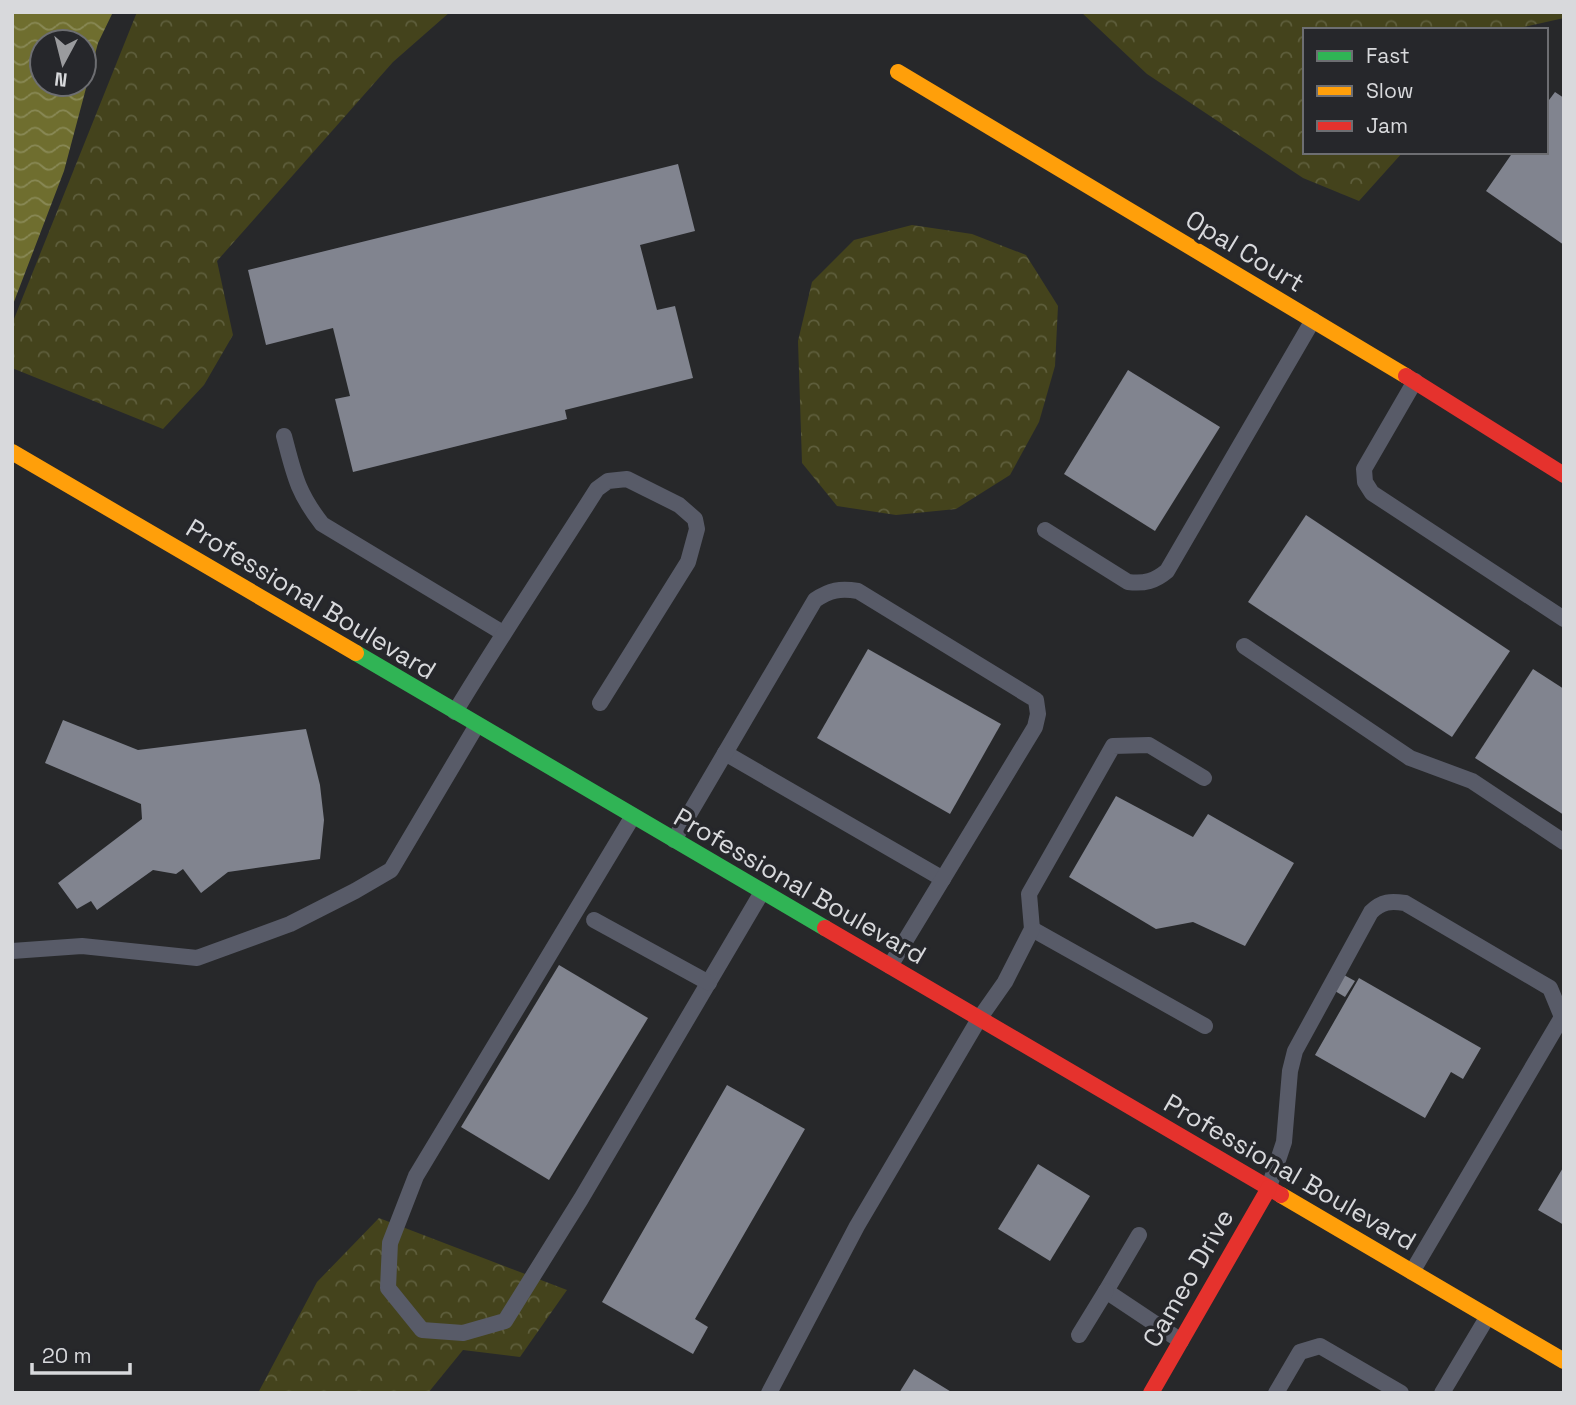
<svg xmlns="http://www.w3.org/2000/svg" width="1576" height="1405" font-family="'Space Grotesk',sans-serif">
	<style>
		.forest { fill: url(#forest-crowns) }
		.water { fill: url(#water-waves); fill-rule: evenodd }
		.building { fill: #81848f }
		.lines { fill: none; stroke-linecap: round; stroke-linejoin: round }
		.lane { stroke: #585b68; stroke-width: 16 }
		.fast { stroke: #30b455; stroke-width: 16 }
		.slow { stroke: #ff9f0a; stroke-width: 16 }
		.jam { stroke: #e5322d; stroke-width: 16 }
		.labels { text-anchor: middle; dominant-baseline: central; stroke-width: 7; stroke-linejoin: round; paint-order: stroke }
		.street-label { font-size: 26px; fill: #d8d9dc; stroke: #26272b }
	</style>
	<defs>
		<pattern id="forest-crowns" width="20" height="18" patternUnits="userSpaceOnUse" patternTransform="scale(1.75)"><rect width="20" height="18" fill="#44431c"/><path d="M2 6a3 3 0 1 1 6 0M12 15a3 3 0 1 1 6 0" fill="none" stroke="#5e5e3c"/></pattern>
		<pattern id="water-waves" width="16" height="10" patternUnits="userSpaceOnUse" patternTransform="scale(1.75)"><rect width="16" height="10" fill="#6f6e2f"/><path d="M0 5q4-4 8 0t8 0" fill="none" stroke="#898956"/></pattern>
	</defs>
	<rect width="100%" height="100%" fill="#27282a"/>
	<g class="forest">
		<path d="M137 12H450L393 62 217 261 233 335 204 385 163 429 12 368V324Z"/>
		<path d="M1081 12H1564V18L1511 30H1305V152H1403L1359 201 1303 178 1147 74Z"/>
		<path d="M912 225 972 234 1026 255 1058 306 1055 366 1039 422 1010 475 956 509 896 515 837 506 802 463 798 341 812 282 854 240Z"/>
		<path d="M379 1218 567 1290 520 1357 463 1350 428 1393H258L317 1282Z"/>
	</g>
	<path class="water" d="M12 12H113L98 43 64 171 12 307ZM42 42H84V84H42Z"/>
	<g class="building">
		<path d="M1555 92 1564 98V245L1486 191 1513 152H1546V104Z"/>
		<path d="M678 164 695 231 640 245 657 310 675 306 693 378 565 410 567 419 353 472 335 399 350 396 333 328 266 345 248 270Z"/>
		<path d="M1128 370 1220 427 1155 531 1064 474Z"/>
		<path d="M1306 515 1510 651 1452 737 1248 602Z"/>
		<path d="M868 649 1001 724 950 814 817 738Z"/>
		<path d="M1533 669 1564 689V815L1475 758Z"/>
		<path d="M63 720 138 750 306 729 320 785 324 820 320 859 228 872 201 893 183 869 176 874 153 870 97 910 91 901 77 909 58 883 142 819 141 804 45 763Z"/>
		<path d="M1116 796 1193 837 1208 814 1294 863 1245 946 1193 922 1156 929 1069 877Z"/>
		<path d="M559 965 648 1018 549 1180 461 1127Z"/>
		<path d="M1344 975 1355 981 1345 997 1335 991Z"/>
		<path d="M1359 978 1481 1048 1463 1079 1451 1072 1425 1118 1315 1055Z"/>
		<path d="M727 1085 805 1129 695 1319 708 1327 693 1354 602 1302Z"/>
		<path d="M1038 1164 1090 1196 1050 1261 998 1229Z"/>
		<path d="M1564 1166V1225L1538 1210Z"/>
		<path d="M914 1369 953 1393H899Z"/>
	</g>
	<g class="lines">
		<g class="lane">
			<path d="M1415 381 1364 469 1365 482 1372 493 1564 619"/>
			<path d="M284 436C294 474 297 492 322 524L503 633"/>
			<path d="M1045 530 1128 582C1145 584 1155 581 1167 571L1313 320"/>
			<path d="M1244 646 1410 758 1472 781 1564 842"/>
			<path d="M455 712C501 636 550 563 597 489L608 481 627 479 679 505 695 519 697 529 688 562 600 703"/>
			<path d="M725 753 943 879"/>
			<path d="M633 816 416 1176 390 1243 388 1288 422 1330 463 1333 505 1321 581 1199 762 892"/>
			<path d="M674 840 815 600C830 590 840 588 858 591L1036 700 1038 714 1035 727 890 966"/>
			<path d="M594 920 709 983"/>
			<path d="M1032 929 1205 1026"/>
			<path d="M12 951 82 946 197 958 290 924 355 891 391 870 477 725"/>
			<path d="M1269 1187 1284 1142 1290 1071 1295 1051 1371 912C1382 901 1391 901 1405 903L1550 988 1562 1017 1412 1272"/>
			<path d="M1139 1235 1106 1291 1181 1341"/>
			<path d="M1079 1335 1106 1291"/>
			<path d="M769 1393 857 1226 979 1019 1005 982 1032 929 1029 894 1113 746 1149 745 1204 778"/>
			<path d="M1276 1393 1300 1352 1320 1346 1401 1393"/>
			<path d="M1442 1393 1488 1316"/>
		</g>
		<path class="fast" d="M356 653 825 928"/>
		<g class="slow">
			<path d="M898 72 1406 376"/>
			<path d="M12 452 356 653"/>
			<path d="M1281 1195 1564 1361"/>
		</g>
		<g class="jam">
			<path d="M1406 376 1564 475"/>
			<path d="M825 928 1281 1195"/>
			<path d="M1151 1393 1269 1188"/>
		</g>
	</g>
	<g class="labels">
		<g class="street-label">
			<text transform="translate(1245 251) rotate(31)">Opal Court</text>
			<text transform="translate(311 599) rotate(31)">Professional Boulevard</text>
			<text transform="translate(800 886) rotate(30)">Professional Boulevard</text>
			<text transform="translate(1290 1172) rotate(30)">Professional Boulevard</text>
			<text transform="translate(1188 1278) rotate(-60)">Cameo Drive</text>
		</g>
	</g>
	<rect width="1576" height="1405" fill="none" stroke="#d8d9dc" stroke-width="28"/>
	<rect x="1303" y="28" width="245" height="126" fill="#26272b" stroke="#6d6e72" stroke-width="2"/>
	<rect x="1317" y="51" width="35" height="10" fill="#30b455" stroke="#6d6e72" stroke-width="2"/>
	<text x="1366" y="63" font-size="21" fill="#d8d9dc">Fast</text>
	<rect x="1317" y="86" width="35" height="10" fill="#ff9f0a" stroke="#6d6e72" stroke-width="2"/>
	<text x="1366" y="98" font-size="21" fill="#d8d9dc">Slow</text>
	<rect x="1317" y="121" width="35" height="10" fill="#e5322d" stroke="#6d6e72" stroke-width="2"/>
	<text x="1366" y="133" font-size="21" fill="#d8d9dc">Jam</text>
	<g transform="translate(63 63) rotate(187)"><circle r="33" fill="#26272b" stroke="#6d6e72" stroke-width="2"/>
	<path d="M0-5L12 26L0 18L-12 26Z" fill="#9a9b9e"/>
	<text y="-10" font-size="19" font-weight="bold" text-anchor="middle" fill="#d8d9dc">N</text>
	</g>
	<path d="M32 1363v10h98v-10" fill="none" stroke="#d8d9dc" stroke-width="3.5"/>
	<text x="42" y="1363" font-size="21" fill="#d8d9dc" stroke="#26272b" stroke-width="5" paint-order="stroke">20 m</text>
</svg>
